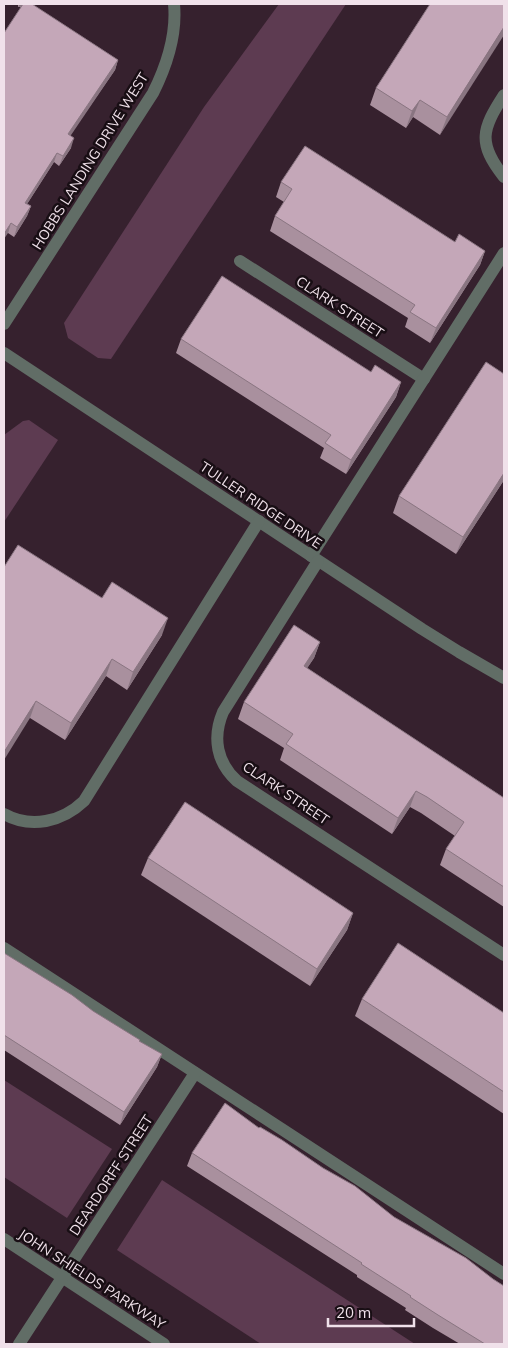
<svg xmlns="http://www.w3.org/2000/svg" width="508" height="1348" font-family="Mulish,sans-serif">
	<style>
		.green { fill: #5d3b51 }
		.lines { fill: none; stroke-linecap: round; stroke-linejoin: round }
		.minor { stroke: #616d66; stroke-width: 12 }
		.wall { fill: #a9909e }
		.shaded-wall { fill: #897581 }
		.building { fill: #c4a7b8; stroke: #897581 }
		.labels { text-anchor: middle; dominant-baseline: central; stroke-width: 5; stroke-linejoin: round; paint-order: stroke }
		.street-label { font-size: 14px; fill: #f0e1ea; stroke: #180e14 }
	</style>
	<rect width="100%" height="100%" fill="#36212e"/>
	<g class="green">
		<path d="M279 4H346L111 359 98 358 68 338 64 323 204 107Z"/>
		<path d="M29 420 58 440 4 522V435L23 421Z"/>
		<path d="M4 1080 112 1149 67 1218 4 1177Z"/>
		<path d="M162 1180 415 1344H261L117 1250Z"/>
	</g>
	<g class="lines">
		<g class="minor">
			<path d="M504 95C482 129 477 143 504 177"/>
			<path d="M240 261 424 379"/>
			<path d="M4 324 153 93C167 65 177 35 174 4"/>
			<path d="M4 353 422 629 459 652 504 678"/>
			<path d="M311 556 504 253"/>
			<path d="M318 561 223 712C212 738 217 763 237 781L504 955"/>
			<path d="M4 814C31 829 62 822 84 801L259 521"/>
			<path d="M4 948 504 1274"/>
			<path d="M4 1239 164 1344"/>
			<path d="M19 1344 195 1073"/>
		</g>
	</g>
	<g class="wall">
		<path d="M18 4H38L33 5 118 60 115 70 70 135 71 148 59 166 54 162 27 204 31 206 27 216 14 237 8 233 21 7H18Z"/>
		<path d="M504 4 440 135 413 117 406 128 370 105 376 88Z"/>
		<path d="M281 182 455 242 485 251 480 265 430 343 405 327 408 318 270 231 275 216 284 202 276 197Z"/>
		<path d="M181 339 371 372 401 382 396 397 346 474 320 458 324 448 176 353Z"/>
		<path d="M504 480 456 554 393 513 399 496Z"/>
		<path d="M4 567 102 598 162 635 127 690 106 676 65 740 30 718Z"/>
		<path d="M320 642 314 658 307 668 504 798V907L440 865 446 849 455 836 421 813 410 807 392 834 280 760 284 748 238 719 244 702Z"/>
		<path d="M148 858 353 913 347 930 310 986 141 875Z"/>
		<path d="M4 953 140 1042 162 1054 157 1067 120 1125 4 1050Z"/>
		<path d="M362 999 504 1013V1114L355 1016Z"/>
		<path d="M192 1153 504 1344H460L433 1328 405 1310 406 1308 357 1277V1275L187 1166Z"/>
	</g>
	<g class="shaded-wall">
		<path d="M20 4H38L18 7Z"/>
		<path d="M504 27V35L440 135 447 117Z"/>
		<path d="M118 60 115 70 65 144 68 134Z"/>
		<path d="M420 100 413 117 406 128 412 111Z"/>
		<path d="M74 138 71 148 59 166 63 156Z"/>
		<path d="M57 153 54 162 22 212 25 203Z"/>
		<path d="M31 206 27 216 14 237 17 227Z"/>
		<path d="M11 223 8 233 4 239V234Z"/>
		<path d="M485 251 480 265 430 343 436 328Z"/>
		<path d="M401 382 396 397 346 474 351 460Z"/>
		<path d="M504 473V480L456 554 463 537Z"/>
		<path d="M168 618 162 635 127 690 133 672Z"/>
		<path d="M320 642 314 658 298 682 304 666Z"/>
		<path d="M112 659 106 676 65 740 71 723Z"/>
		<path d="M36 701 30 718 4 760V752Z"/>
		<path d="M416 791 410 807 392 834 398 818Z"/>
		<path d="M353 913 347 930 310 986 317 969Z"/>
		<path d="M162 1054 157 1067 120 1125 124 1112Z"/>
	</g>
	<g class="building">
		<path d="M23 4H32L118 60 68 134 74 138 63 156 57 153 25 203 31 206 17 227 11 223 4 234V33Z"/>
		<path d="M430 4H504V27L447 117 420 100 412 111 376 88Z"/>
		<path d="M305 146 455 242 459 234 485 251 436 328 410 312 415 305 275 216 292 189 281 182Z"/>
		<path d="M222 276 371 372 375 365 401 382 351 460 325 443 331 435 181 339Z"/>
		<path d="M486 362 504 374V473L463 537 399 496Z"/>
		<path d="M18 545 102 598 112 582 168 618 133 672 112 659 71 723 36 701 4 752V567Z"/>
		<path d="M294 625 320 642 304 666 504 798V887L446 849 464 822 427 797 416 791 398 818 286 744 293 734 244 702Z"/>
		<path d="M185 802 353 913 317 969 148 858Z"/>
		<path d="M398 943 504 1013V1092L362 999Z"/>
		<path d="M4 953 72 995 93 1011 140 1040 139 1041 162 1054 124 1112 4 1035Z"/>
		<path d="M225 1103 259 1128 260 1127 282 1140 323 1168 355 1186 394 1217 466 1258 493 1279 504 1286V1344H485L438 1315 410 1297 411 1296 361 1264 362 1263 192 1153Z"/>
	</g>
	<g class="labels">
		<g class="street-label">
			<text transform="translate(90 161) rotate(-58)">HOBBS LANDING DRIVE WEST</text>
			<text transform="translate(340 307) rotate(33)">CLARK STREET</text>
			<text transform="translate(261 505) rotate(34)">TULLER RIDGE DRIVE</text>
			<text transform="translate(286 793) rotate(34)">CLARK STREET</text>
			<text transform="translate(111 1175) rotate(-57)">DEARDORFF STREET</text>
			<text transform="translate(92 1279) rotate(33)">JOHN SHIELDS PARKWAY</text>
		</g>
	</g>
	<rect width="508" height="1348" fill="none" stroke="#f0e1ea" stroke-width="10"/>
	<path d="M328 1318v8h86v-8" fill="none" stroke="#f0e1ea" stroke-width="2.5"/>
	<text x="336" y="1318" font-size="15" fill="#f0e1ea" stroke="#180e14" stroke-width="4" paint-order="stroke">20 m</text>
</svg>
